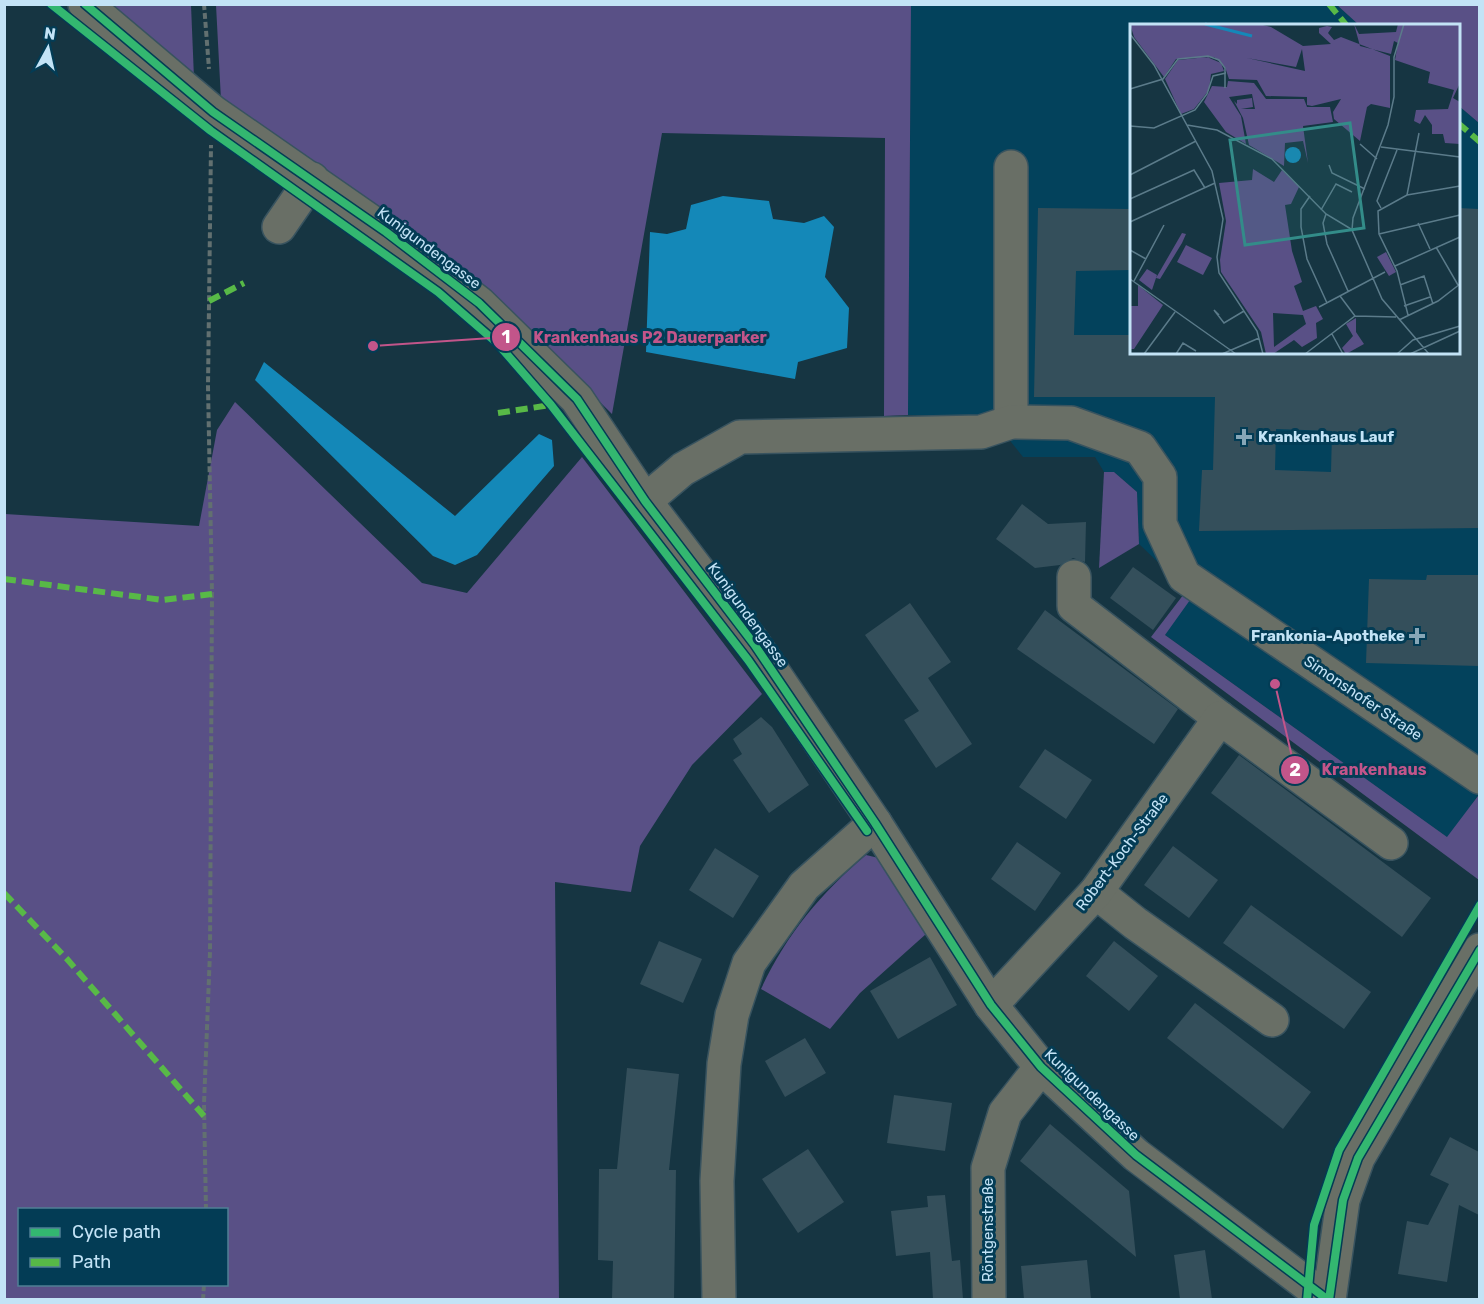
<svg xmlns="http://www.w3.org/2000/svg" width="1484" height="1304" font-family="Rubik,sans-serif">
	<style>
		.built { fill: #03425c }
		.green { fill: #595086; fill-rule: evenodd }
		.water { fill: #1488b8 }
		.building { fill: #344f5b; fill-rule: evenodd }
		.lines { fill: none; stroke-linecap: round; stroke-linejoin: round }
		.minor-casing { stroke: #38535f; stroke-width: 36 }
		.path { stroke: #627070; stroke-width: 4; stroke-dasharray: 6 3; stroke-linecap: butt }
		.minor { stroke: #696f66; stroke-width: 33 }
		.quiet { stroke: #58b947; stroke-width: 6; stroke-dasharray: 12 6; stroke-linecap: butt }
		.cycleway-casing { stroke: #033c55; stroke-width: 11 }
		.cycleway { stroke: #33b770; stroke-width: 8 }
		.poi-dot { fill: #86a6b7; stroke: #033c55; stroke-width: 2 }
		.labels { text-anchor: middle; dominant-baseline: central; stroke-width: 6; stroke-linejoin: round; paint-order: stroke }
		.street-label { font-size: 15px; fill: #c3e3f6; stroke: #033c55 }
		.poi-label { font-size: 15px; font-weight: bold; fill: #c3e3f6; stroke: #033c55; text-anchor: start }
		.inset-river { fill: none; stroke: #1488b8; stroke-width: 3 }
		.inset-road { fill: none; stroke: #5b7b8a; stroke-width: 1.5 }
		.view { fill: #338c89; fill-opacity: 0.15; stroke: #338c89; stroke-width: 3 }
		.inset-edge { fill: none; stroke: #c3e3f6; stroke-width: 3 }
		.leader { fill: none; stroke: #c2558a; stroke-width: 2 }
		.callout-dot { fill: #c2558a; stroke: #033c55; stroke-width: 2 }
		.mark-label { font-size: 18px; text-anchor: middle; font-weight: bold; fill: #fff }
		.callout-label { font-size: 16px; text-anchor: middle; font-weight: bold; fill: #c2558a; stroke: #033c55; stroke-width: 6; stroke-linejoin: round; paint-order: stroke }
	</style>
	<rect width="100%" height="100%" fill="#163542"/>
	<path class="built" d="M911 5H1337L1359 25 1132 26V352H1458L1459 106 1479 123V794L1448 838 1165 635 1187 590 1139 544 1137 492 1114 472H1104L1095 457H1023L992 418 908 415Z"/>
	<g class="green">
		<path d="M110 5H191L194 78Z"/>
		<path d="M216 5H911L908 415 884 416 885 138 662 133 612 414 475 278 221 100Z"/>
		<path d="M1337 5H1479V123L1459 106 1458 26 1359 25Z"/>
		<path d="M235 402 422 583 467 593 582 457 762 694 692 765 640 846 631 892 555 882 559 1299H5V514L199 526 217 430ZM20 1210H226V1284H20Z"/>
		<path d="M1104 472H1114L1137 492 1139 544 1099 568Z"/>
		<path d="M1187 590 1195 593 1165 635 1447 837 1478 796 1480 798 1479 880 1151 637Z"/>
		<path d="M866 855 883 859 926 934 860 993 830 1029 761 989C786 935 821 893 866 855Z"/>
	</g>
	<g class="water">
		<path d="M723 196 769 201 773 219 804 223 824 216 834 227 825 277 849 308 847 348 798 362 795 379 646 352 650 232 667 234 686 229 691 205Z"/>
		<path d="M264 362 455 516 539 434 552 440 554 466 477 555 455 565 433 556 255 380Z"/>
	</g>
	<g class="building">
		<path d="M1038 208 1131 209V270L1076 271 1074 335H1131V352H1458V208L1479 209V528L1199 531 1202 470H1213L1215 397H1034ZM1276 429 1332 431 1331 472 1275 470Z"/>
		<path d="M1022 504 1048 524 1086 522 1085 562 1073 558 1060 565 1035 568 996 539Z"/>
		<path d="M1133 567 1176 598 1153 630 1110 598Z"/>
		<path d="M1427 575H1479V666L1366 663 1369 579 1426 580Z"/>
		<path d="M910 603 951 662 928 678 972 744 936 768 904 720 919 711 865 635Z"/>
		<path d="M1045 610 1178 709 1154 744 1017 649Z"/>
		<path d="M761 717 772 727 809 785 769 813 733 760 742 754 733 739Z"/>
		<path d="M1045 749 1092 780 1066 819 1019 787Z"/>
		<path d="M1239 755 1431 898 1402 937 1211 793Z"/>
		<path d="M1017 842 1061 873 1035 911 991 879Z"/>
		<path d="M1173 846 1218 880 1189 918 1144 885Z"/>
		<path d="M715 848 759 876 733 918 689 890Z"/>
		<path d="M1251 905 1371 992 1344 1029 1223 943Z"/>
		<path d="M659 941 702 959 683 1003 640 984Z"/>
		<path d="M1114 941 1158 976 1129 1011 1086 976Z"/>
		<path d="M930 957 957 1005 898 1039 870 991Z"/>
		<path d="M1195 1003 1311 1092 1283 1129 1167 1038Z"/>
		<path d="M805 1038 826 1073 785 1097 765 1061Z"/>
		<path d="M627 1068 679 1074 669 1170H676L674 1299H612L613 1261 598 1260 599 1169H617Z"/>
		<path d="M894 1095 952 1103 945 1151 887 1143Z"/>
		<path d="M1050 1124 1129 1191 1136 1257 1020 1161Z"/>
		<path d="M1450 1137 1479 1152V1215L1459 1205 1447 1282 1398 1274 1407 1221 1428 1225 1449 1184 1430 1175Z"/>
		<path d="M808 1149 844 1202 798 1233 762 1179Z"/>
		<path d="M945 1195 952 1261 960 1260 963 1299H933L930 1252 896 1256 891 1211 928 1207 927 1196Z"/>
		<path d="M1205 1250 1212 1299H1180L1174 1255Z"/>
		<path d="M1087 1260 1091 1299H1024L1021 1266Z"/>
	</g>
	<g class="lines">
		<defs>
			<g id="minor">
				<path d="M85 4 213 112 386 232 479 303 577 399 645 501 754 644 875 823 991 1005 1041 1067 1136 1155 1328 1300"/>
				<path d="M279 227 312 179"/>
				<path d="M1011 422V167"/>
				<path d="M645 501 683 469 740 437 981 432 1011 422 1071 423 1140 448 1160 477V524L1184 576 1480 777"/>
				<path d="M1074 577V606L1220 718"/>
				<path d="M1096 892 1135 923 1272 1020"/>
				<path d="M991 1005 1096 892 1220 718 1391 843"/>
				<path d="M719 1300 717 1181 724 1064 732 1015 749 963 804 886 875 823"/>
				<path d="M989 1300 988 1168 1005 1113 1041 1067"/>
				<path d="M1329 1300 1343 1200 1358 1158 1480 950"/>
			</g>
		</defs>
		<use href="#minor" class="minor-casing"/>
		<g class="path">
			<path d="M204 4 209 69"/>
			<path d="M206 1210 204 1104 210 952 212 594 208 386 211 145"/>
			<path d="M203 1300 204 1284"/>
		</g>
		<use href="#minor" class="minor"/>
		<g class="quiet">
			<path d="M1329 4 1347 26"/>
			<path d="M1458 123 1480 142"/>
			<path d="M209 301 244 283"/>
			<path d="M498 413 551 405"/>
			<path d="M4 579 163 600 212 594"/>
			<path d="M4 893 67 959 204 1116"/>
		</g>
		<defs>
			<g id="cycleway">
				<path d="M51 4 211 131 438 292 497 343 551 405 748 660 867 831"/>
				<path d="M85 4 213 112 386 232 479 303 577 399 645 501 754 644 875 823 991 1005 1041 1067 1136 1155 1328 1300"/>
				<path d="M1307 1300 1314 1225 1339 1150 1480 905"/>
				<path d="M1329 1300 1343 1200 1358 1158 1480 950"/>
			</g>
		</defs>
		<use href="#cycleway" class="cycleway-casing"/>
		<use href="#cycleway" class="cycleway"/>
	</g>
	<g class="poi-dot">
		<path d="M1241 428h6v6h6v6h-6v6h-6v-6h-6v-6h6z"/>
		<path d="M1414 627h6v6h6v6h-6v6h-6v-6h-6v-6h6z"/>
	</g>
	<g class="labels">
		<g class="street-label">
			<text transform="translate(429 248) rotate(37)">Kunigundengasse</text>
			<text transform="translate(748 615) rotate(54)">Kunigundengasse</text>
			<text transform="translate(1363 698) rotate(34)">Simonshofer Straße</text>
			<text transform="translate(1122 852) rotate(-53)">Robert-Koch-Straße</text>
			<text transform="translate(1092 1095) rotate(44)">Kunigundengasse</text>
			<text transform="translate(988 1230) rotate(-90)">Röntgenstraße</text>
		</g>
		<g class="poi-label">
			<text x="1258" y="437">Krankenhaus Lauf</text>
			<text x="1405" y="636" text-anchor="end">Frankonia-Apotheke</text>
		</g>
	</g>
	<g transform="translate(1130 24)">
		<rect width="330" height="330" fill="#163542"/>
		<path d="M0 0H129L141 3 173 22 201 20 189 9V4L197 2 202 3 198 9 204 16 211 13 260 32V84L241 80 237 83 230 117 204 95 203 88 211 75 182 82 177 81V73L136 72 127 56 99 55 95 43 84 33 46 35 34 53 4 13ZM172 25 175 47 117 34 166 43ZM224 0 229 10 266 8 268 0H330V59L323 74 330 78V120L315 119 313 110H302V101L295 91 290 100 284 97 286 86 318 85 324 66 298 59 300 48 265 36 268 19 264 17 261 30 230 22ZM77 33 91 39 94 47 81 50 79 66 64 85 51 90 35 55 48 36ZM98 57 124 59 136 75H174L177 83H200L203 98 173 102 178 139 173 117 155 119 154 142 119 121 113 94 104 77 107 80V76L122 74 123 83 111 85H125L122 70 99 73 111 92 116 120 96 108 74 78 82 62 97 63ZM123 145 144 158 152 146 169 163 161 180 155 181 162 227 172 258 164 262 173 287 186 282 193 295 186 299 187 314 172 323 164 316 143 330H136L131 308 91 248 90 236 96 197 89 159 122 156ZM143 289 173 291 176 300 144 323ZM52 209 56 210 52 219 30 255 26 254ZM56 221 82 234 73 251 47 238ZM256 228 266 248 259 252 247 233ZM17 245 27 251 22 266 9 256ZM8 261 33 281 4 325H0V282H8ZM226 294V308L234 320 216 330 212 324 223 312 216 300Z" fill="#595086" fill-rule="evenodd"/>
		<path d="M155 131a8 8 0 1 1 16 0a8 8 0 1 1-16 0Z" fill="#1488b8"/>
		<path class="inset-river" d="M75 0 122 12"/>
		<path class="inset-road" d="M274 0 264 33V73L258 101 223 194 222 206 252 275 299 330M0 10 24 41 82 147 93 195 87 233 89 249 127 307 133 330M0 65 33 55 48 35 78 32 89 36 95 44V64M57 101 87 106 142 135 196 190 221 205M0 102 24 104 65 86 77 70 83 52 96 49M230 120 247 135M251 123 330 133M199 141 202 149 235 165M0 151 66 117M277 171 289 109M180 172 171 185V203L177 235 197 279M0 175 64 146 75 164M251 184 247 177 267 126M191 186 206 160 222 168M196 190 193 199 197 220 218 267M0 198 85 159M288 199 300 225M249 210 330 191M306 223 328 261M0 226 16 235M265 242 330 213M0 255 106 330M4 257 34 201M270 261 294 252 303 280M210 272 225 292M274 282 300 273M189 283 255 248M89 291 84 286 94 299 114 287M278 291 267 247 249 210 248 187 277 171 330 162M269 296 308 277 330 260M202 310 213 330M14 330 45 288M46 330 53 319 66 327M92 330 129 314M175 330 225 292 266 293M267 330 283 316 330 302M280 330 330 307"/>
		<path class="view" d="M220 99 234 204 115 221 100 116Z"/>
		<rect width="330" height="330" class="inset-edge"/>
	</g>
	<path class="leader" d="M373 346L506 337M1275 684L1295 770"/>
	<g class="callout-dot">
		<circle cx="373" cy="346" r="6"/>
		<circle cx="1275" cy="684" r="6"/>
		<circle cx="506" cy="337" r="15"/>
		<circle cx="1295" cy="770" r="15"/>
	</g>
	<g class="mark-label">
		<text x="506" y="343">1</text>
		<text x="1295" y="776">2</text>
	</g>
	<g class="callout-label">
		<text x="650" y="343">Krankenhaus P2 Dauerparker</text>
		<text x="1374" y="775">Krankenhaus</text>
	</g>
	<rect width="1484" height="1304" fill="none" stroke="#c3e3f6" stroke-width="12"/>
	<rect x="18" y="1208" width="210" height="78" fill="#033c55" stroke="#507f95" stroke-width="1.5"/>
	<rect x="30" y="1228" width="30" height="9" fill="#33b770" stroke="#507f95" stroke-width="1.5"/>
	<text x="72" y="1238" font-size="18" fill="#c3e3f6">Cycle path</text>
	<rect x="30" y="1258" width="30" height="9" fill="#58b947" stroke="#507f95" stroke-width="1.5"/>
	<text x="72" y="1268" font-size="18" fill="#c3e3f6">Path</text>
	<g transform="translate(48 48) rotate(8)" stroke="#033c55" stroke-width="4.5" paint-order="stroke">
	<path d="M0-4.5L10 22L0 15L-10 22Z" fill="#c3e3f6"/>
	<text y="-9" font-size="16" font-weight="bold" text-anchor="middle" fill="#c3e3f6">N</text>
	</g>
</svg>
